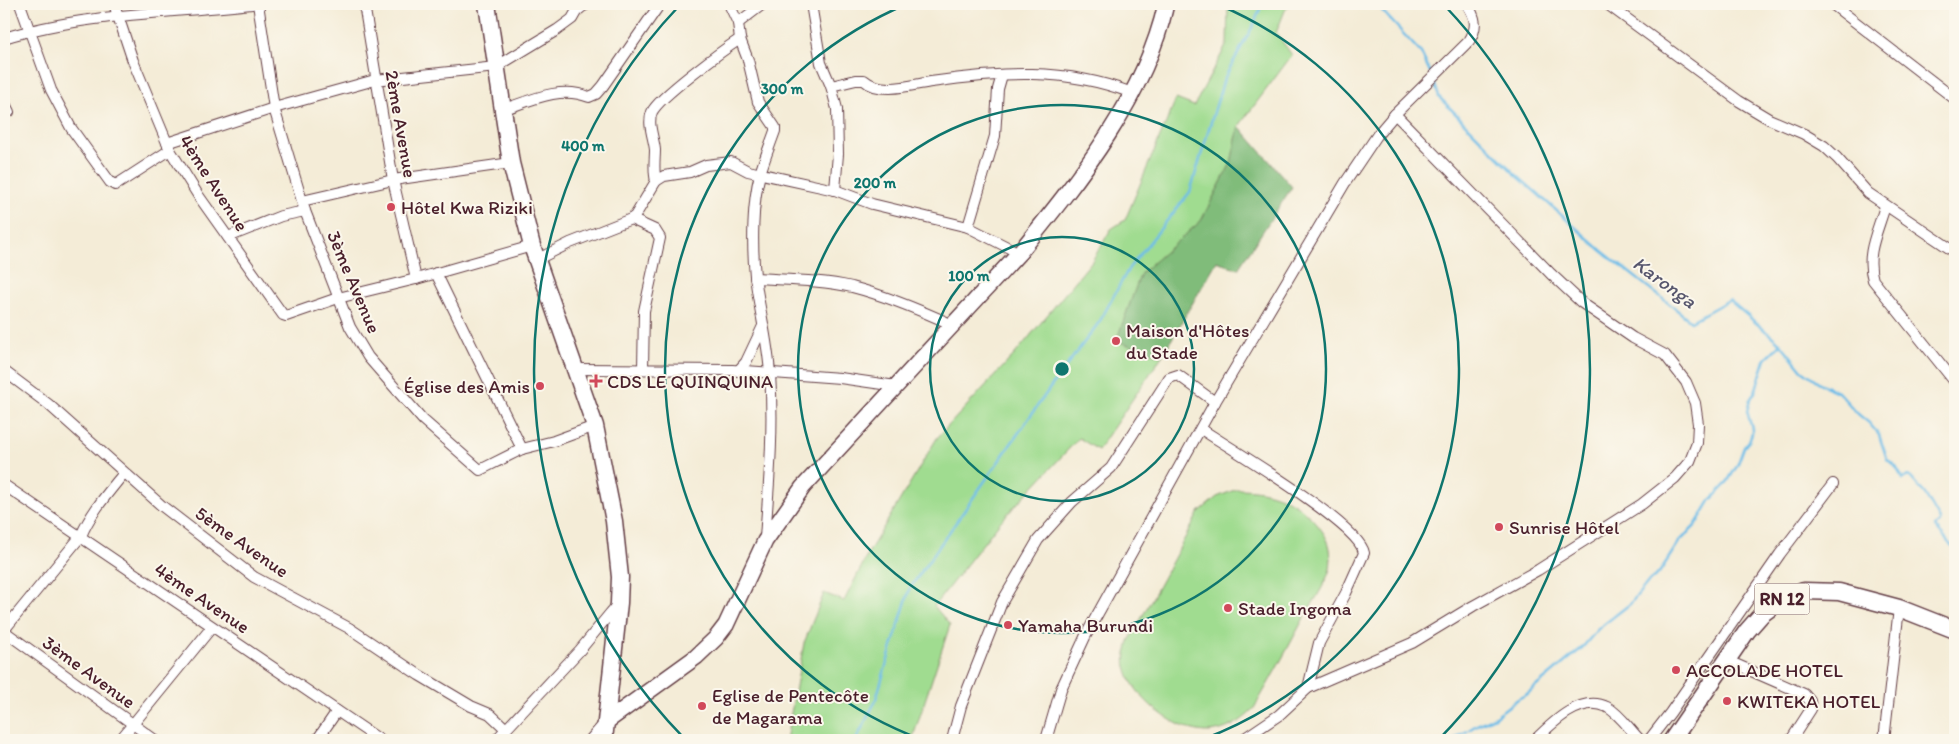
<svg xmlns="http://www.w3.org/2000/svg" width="1959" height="744" font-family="Itim,sans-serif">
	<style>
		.green { fill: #a0dc90; stroke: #757e5e }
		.forest { fill: #80bc7a; stroke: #656e52 }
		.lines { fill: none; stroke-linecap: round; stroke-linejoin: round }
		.stream { stroke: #6ebde8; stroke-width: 2.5 }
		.street-casing { stroke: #643e45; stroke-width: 12 }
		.secondary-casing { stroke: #643e45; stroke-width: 18 }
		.primary-casing { stroke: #643e45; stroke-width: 19 }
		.street { stroke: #fff; stroke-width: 10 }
		.secondary { stroke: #fff; stroke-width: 15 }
		.primary { stroke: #fff; stroke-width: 16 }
		.ring { fill: none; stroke: #0f766e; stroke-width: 2.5 }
		.poi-dot { fill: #d1495b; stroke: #fbf7ec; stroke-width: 2 }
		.labels { text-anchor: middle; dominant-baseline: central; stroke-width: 4; stroke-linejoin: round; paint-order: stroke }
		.shield { fill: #fbf7ec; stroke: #7f6065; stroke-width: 1 }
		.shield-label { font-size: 18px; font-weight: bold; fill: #4a1f2b }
		.street-label { font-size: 19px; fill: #4a1f2b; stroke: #fbf7ec }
		.poi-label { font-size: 19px; fill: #4a1f2b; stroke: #fbf7ec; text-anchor: start }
		.water-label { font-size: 20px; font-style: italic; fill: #57566d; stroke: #fbf7ec }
		.centre { fill: #0f766e; stroke: #fbf7ec; stroke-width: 2.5 }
		.ring-label { font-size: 15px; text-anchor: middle; font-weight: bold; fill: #0f766e; stroke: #fbf7ec; stroke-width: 4; stroke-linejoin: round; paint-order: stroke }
	</style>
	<rect width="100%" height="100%" fill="#fbf7ec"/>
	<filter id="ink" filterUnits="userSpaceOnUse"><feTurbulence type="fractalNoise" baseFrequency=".02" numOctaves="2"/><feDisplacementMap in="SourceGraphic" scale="10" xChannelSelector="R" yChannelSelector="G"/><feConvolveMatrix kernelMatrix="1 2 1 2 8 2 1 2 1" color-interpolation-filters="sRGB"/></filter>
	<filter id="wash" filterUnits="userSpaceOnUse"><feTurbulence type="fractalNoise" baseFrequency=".0096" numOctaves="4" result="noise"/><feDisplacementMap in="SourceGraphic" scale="20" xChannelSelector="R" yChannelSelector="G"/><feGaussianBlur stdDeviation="1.12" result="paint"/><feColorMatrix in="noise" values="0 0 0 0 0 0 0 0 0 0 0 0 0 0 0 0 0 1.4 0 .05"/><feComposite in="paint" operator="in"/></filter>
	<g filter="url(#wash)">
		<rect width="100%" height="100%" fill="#f4ecd7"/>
		<g class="green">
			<path d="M1228 4H1291L1286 8 1276 33 1292 55 1239 126 1231 163 1201 221 1141 273 1117 341 1162 356 1098 450 1079 438 1000 522 934 606 950 625 912 740H786L804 643 824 593 844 601 870 550 937 438 1015 354 1092 261 1111 229 1125 220 1176 99 1194 106 1227 44Z"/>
			<path d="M1237 489C1262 489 1286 495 1305 512 1315 521 1328 535 1330 549 1331 555 1331 563 1330 569 1325 585 1314 601 1305 616 1288 648 1271 679 1253 710 1241 722 1226 731 1209 732 1178 733 1132 698 1126 667 1124 658 1127 650 1129 641L1199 512 1217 497Z"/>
		</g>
		<path class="forest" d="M1239 126 1292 187 1238 269 1217 261 1162 356 1116 341 1141 273 1201 221 1231 163Z"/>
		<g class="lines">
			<g class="stream">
				<path d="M1376 4 1421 53 1431 74"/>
				<path d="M1433 79 1439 97 1514 173 1602 251 1691 321 1729 300 1781 344 1802 370 1821 384 1838 392 1858 414 1869 423 1879 435 1887 459 1896 467 1903 479 1908 476 1911 478 1925 494 1940 520V523L1935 526 1936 528 1955 550"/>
				<path d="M856 740 875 702 910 588 1050 388 1100 321 1129 268 1190 192 1224 79 1254 24 1262 4"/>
				<path d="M1453 740 1475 726 1494 717 1518 699 1527 694 1582 648 1598 629 1630 604 1649 581 1659 573 1679 542 1695 526 1710 501 1726 484 1737 466 1744 447 1749 441 1752 433V429L1747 411 1750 400 1755 392 1766 358 1781 344"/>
			</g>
		</g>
	</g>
	<g filter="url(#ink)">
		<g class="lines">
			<defs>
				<g id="street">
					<path d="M20 4 51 90 71 128 110 182 115 185 119 183 170 150"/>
					<path d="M114 4 133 61 170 150 198 195 283 315 286 316 338 298 416 279 532 246"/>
					<path d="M258 4 274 108 305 211 350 327 368 357 423 420 480 470 522 449 554 441 595 426"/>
					<path d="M364 4 393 180 416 279"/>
					<path d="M729 4 738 23 740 39 748 60 758 102 775 127V131C770 145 764 160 760 174 752 204 752 246 755 276 759 309 768 341 770 374 774 429 769 483 765 538"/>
					<path d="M811 4 821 63 831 86 837 109 838 154 835 190"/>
					<path d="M1607 4 1739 101 1769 119 1804 134 1824 146 1837 158 1868 193 1955 252"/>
					<path d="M1832 4 1955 99"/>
					<path d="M738 23 763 4"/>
					<path d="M4 38C81 14 171 13 252 4"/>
					<path d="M740 39C723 50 659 97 652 112 647 124 654 138 655 150 655 160 653 170 656 181L664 176 690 172 706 165 731 162 748 171 835 190 872 204 968 227 1019 253"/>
					<path d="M831 86 856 80H864C880 95 912 85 931 82 1000 72 1065 67 1132 93"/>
					<path d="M4 102 9 112"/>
					<path d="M502 110C529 101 560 85 589 97L596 94 603 86 660 4"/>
					<path d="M167 143 274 108 375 80 496 67 557 30 572 19 576 12 582 7 588 4"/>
					<path d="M302 201 393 180 511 163"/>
					<path d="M1885 206C1878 231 1865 254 1873 280L1955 382"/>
					<path d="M631 219 655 230 660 238 644 311 643 369"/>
					<path d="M968 227 995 136 998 89 1002 75"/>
					<path d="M228 237 281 216 305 211"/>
					<path d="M536 260 570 243 631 219 635 216 656 181"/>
					<path d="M436 273 522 449"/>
					<path d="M755 278C787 280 821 280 852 287 887 296 920 310 953 325"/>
					<path d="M574 369 732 370 840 378 896 386"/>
					<path d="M4 371 48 404 162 506 254 577 349 628 419 675 471 706 490 714 506 729"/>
					<path d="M738 371 746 362 763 326"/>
					<path d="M1201 429C1230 448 1360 525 1364 553L1346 593 1319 643 1308 688"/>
					<path d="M4 485 380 740"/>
					<path d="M4 630 81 536C91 512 108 493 124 473"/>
					<path d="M4 631 155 740"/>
					<path d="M1726 660 1804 694 1810 701 1811 709 1791 740"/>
					<path d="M120 740 212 627"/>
					<path d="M317 740 337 711"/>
					<path d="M496 740 580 650 617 605"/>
					<path d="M590 740 604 724"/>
					<path d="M952 740 961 706 1002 602 1038 540 1072 502 1111 468 1169 378 1178 375 1215 402"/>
					<path d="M1046 740 1061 689 1086 635 1215 402 1345 183 1378 134 1395 114 1469 41C1478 27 1476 18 1467 4"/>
					<path d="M1242 740 1279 715 1308 688 1412 643 1473 606 1538 570 1642 504 1675 478 1690 461 1697 443 1698 424 1695 403 1686 382 1665 355 1633 338 1582 303 1551 274 1395 114"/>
					<path d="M1535 740C1552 723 1581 694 1607 707 1620 714 1630 730 1640 740"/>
					<path d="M1649 740 1670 713 1780 554 1833 484"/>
					<path d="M1884 740 1899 608"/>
				</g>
				<path id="secondary" d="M606 722 696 657 716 638 726 625 765 541 803 487 1019 253C1079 179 1145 98 1166 4"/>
				<g id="primary">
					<path d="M487 4 511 163 532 246 595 426 614 521 620 577 619 603 604 740"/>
					<path d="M1672 740 1747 631 1762 614 1784 598 1804 591 1839 592 1899 608 1955 630"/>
				</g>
			</defs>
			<use href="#street" class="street-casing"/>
			<use href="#secondary" class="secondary-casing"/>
			<use href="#primary" class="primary-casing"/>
			<use href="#street" class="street"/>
			<use href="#secondary" class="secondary"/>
			<use href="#primary" class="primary"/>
		</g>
	</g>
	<g class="ring">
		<circle cx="1062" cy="369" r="132"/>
		<circle cx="1062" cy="369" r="264"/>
		<path d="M923 740A396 396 0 0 1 907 4M1217 4A396 396 0 0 1 1201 740"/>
		<path d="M685 739A528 528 0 0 1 679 6M1445 6A528 528 0 0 1 1439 739"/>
	</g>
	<g class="poi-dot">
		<circle cx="391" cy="207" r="5"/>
		<circle cx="1116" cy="341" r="5"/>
		<path d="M593.5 373.5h5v5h5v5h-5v5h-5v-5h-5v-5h5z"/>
		<circle cx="540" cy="386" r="5"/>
		<circle cx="1499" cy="527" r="5"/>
		<circle cx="1228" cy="608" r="5"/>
		<circle cx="1008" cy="625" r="5"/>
		<circle cx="1676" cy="670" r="5"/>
		<circle cx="1727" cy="701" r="5"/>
		<circle cx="702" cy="706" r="5"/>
	</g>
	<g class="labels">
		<rect class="shield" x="1754.5" y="583.5" width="55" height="31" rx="4"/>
		<g class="shield-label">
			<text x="1782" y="599">RN 12</text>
		</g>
		<g class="street-label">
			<text transform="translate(401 124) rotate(80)">2ème Avenue</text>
			<text transform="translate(214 183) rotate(57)">4ème Avenue</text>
			<text transform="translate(354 282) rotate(67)">3ème Avenue</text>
			<text transform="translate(242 542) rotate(35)">5ème Avenue</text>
			<text transform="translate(202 598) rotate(34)">4ème Avenue</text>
			<text transform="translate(89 672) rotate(36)">3ème Avenue</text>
		</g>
		<g class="poi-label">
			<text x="401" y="207">Hôtel Kwa Riziki</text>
			<text x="1126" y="330">Maison d'Hôtes<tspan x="1126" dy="22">du Stade</tspan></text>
			<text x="607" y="381">CDS LE QUINQUINA</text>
			<text x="530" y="386" text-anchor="end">Église des Amis</text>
			<text x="1509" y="527">Sunrise Hôtel</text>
			<text x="1238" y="608">Stade Ingoma</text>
			<text x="1018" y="625">Yamaha Burundi</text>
			<text x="1686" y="670">ACCOLADE HOTEL</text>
			<text x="712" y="695">Eglise de Pentecôte<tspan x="712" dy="22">de Magarama</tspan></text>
			<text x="1737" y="701">KWITEKA HOTEL</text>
		</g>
		<g class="water-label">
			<text transform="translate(1665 282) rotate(36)">Karonga</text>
		</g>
	</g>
	<circle cx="1062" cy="369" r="8" class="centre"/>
	<g class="ring-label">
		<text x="782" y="94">300 m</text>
		<text x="583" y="151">400 m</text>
		<text x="875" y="188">200 m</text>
		<text x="969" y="281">100 m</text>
	</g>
	<rect width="1959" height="744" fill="none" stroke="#fbf7ec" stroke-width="20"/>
</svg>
